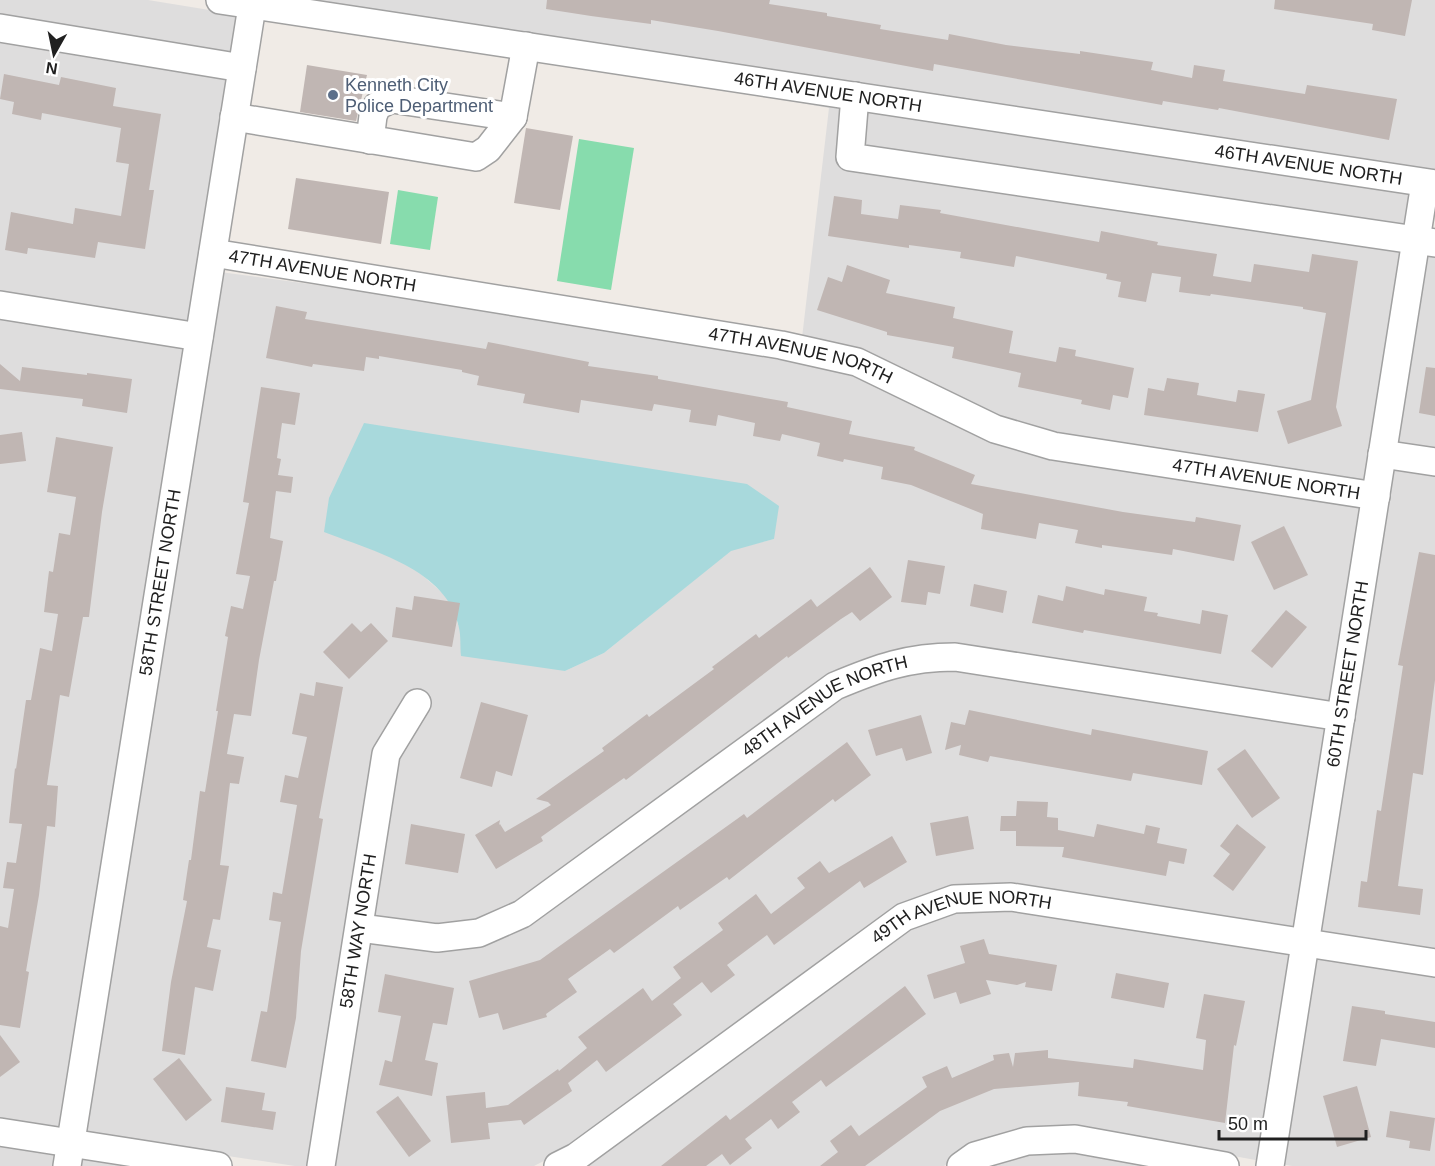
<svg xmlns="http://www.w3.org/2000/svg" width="1435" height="1166" font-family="Arial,sans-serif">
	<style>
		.residential { fill: #dedddd; fill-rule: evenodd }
		.pitch { fill: #87dcad }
		.water { fill: #a8d9dc }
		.building { fill: #c0b6b3 }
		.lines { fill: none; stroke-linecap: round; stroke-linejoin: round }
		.minor-casing { stroke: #a1a1a1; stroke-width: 30 }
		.minor { stroke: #fff; stroke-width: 27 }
		.service-dot { fill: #5c6f8a; stroke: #fff; stroke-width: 2 }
		.labels { text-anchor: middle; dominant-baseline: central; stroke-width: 6; stroke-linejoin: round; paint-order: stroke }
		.service-label { font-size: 18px; fill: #4e5e75; stroke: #fff; text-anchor: start }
		.street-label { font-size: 18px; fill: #202020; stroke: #fff }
	</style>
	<rect width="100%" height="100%" fill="#f0ebe6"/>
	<g class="residential">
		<path d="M0 0H148L240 15 191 324 0 293Z"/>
		<path d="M294 0H1435V173Z"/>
		<path d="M685 82 844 106 840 156 1404 250 1367 483 1056 435 999 418 802 338 829 108Z"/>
		<path d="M864 109 1413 192 1408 227 861 147Z"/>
		<path d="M1424 253 1435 255V451L1394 444Z"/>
		<path d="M220 272 442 302 779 356 853 373 991 440 1364 506 1333 705 922 646 518 903 477 921 438 926 372 918 395 758 431 700 415 688 377 748 311 1166H295L82 1134ZM774 539 731 550 604 653 565 671 459 627 446 596 414 568Z"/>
		<path d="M0 317 187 346 62 1130 0 1120Z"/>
		<path d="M1391 467 1435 474V952L1317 933Z"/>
		<path d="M954 668 1329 727 1297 930 954 888 571 1147 534 1166H332L368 941 482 943 839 696 879 679 925 669Z"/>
		<path d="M1010 909 1294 952 1261 1161 1075 1127 973 1145 944 1166H582L909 928 955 911Z"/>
		<path d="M1314 955 1435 975V1166H1292L1281 1164Z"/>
		<path d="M0 1143 59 1153 57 1166H0Z"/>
		<path d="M1074 1150 1161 1166H981L1028 1152Z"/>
		<path d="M79 1156 142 1166H77Z"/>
	</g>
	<g class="pitch">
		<path d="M579 139 634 148 611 290 557 281Z"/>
		<path d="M398 190 438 197 430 250 390 244Z"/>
	</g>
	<path class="water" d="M364 423 747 484 779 506 774 539 731 551 604 653 565 671 461 656C460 647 461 636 459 628 448 569 372 551 324 532L329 498Z"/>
	<g class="building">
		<path d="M547 0H770L769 4 827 13V16L881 25 880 29 948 40 949 34 1006 45 1080 54V51L1153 62 1151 70 1192 78 1194 65 1225 70 1223 81 1305 94 1307 85 1397 99 1389 140 1219 108 1218 110 1163 101 1162 105 934 64 933 71 718 31 651 20V24L591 16 546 9Z"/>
		<path d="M1275 0H1412L1405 36 1372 30 1373 24 1274 9Z"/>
		<path d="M307 65 367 75 356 121 300 112Z"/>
		<path d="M4 74 59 85 61 77 116 88 113 106 161 114 149 190H154L145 249 98 242 95 258 28 248 27 254 5 250 11 212 73 224 75 208 121 216 129 164 116 162 121 128 42 113 41 120 12 114 14 102 0 99Z"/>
		<path d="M526 128 573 136 560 210 514 203Z"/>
		<path d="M296 178 389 192 381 244 288 229Z"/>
		<path d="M834 196 862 200 861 214 898 219 900 205 941 210 940 213 1099 242 1101 231 1158 242 1157 245 1217 254 1213 276 1251 282 1254 264 1309 272 1312 254 1358 261 1336 407 1342 426 1288 444 1277 411 1311 400 1326 313 1303 309V307L1211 294 1210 296 1179 292 1181 277 1152 273 1146 302 1118 297 1121 282 1106 279 1107 274 1016 256 1014 267 960 258 961 252 909 245V248L828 236Z"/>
		<path d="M847 265 890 280 886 293 955 307 953 318 1013 331 1009 353 1056 362 1059 347 1076 350 1075 356 1134 368 1128 398 1113 395 1110 410 1081 404 1082 400 1018 387 1021 373 952 358 954 347 887 335V332L817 310 828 277 842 282Z"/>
		<path d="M276 306 307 312 305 319 486 349 488 342 589 362 588 366 658 376V379L788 402 787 407 852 421 849 434 915 447 914 450 975 475 971 484 1123 512 1195 522 1196 517 1241 525 1234 561 1173 549 1172 555 1102 545V548L1075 543 1078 530 1039 523 1036 539 981 529 983 514 911 485 881 479 883 467 844 459 843 462 817 456 820 443 782 434 780 441 753 436 755 423 718 415 716 426 689 422 691 410 654 404 652 411 581 400 579 413 523 403 525 394 477 385 479 376 462 372V370L379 356V359L366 357 364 371 313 364 312 367 266 358Z"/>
		<path d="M0 364 20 381 22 367 87 375V373L132 379 127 413 82 406 83 399 0 389Z"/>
		<path d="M1426 367 1435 368V416L1419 413Z"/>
		<path d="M1167 378 1199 383 1197 395 1236 402 1238 390 1265 394 1258 432 1144 415 1148 388 1164 391Z"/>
		<path d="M261 387 300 393 295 425 282 423 277 458 281 459 278 475 293 477 291 493 276 491 270 538 283 541 276 581H274L259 660 251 716 234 714 227 754 244 757 239 784 230 783 220 865 229 866 220 920 213 919 207 947 221 950 213 991 195 987 185 1055 162 1051 171 982 187 901 183 900 189 860H191L200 791 205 792 218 711H216L228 637 225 636 231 606 243 609 250 576 236 574 249 503 243 502Z"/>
		<path d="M22 432 26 461 0 464V435Z"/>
		<path d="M56 437 113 447 102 512 89 617H83L69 697 60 695 47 785 58 786 55 827 47 826 39 895 26 971 29 972 20 1028 0 1025V926L8 928 14 889 3 888 7 862 16 863 22 824 9 823 15 768 16 769 26 700H31L40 648 52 651 58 614 44 612 49 571 53 572 59 533 70 535 76 497 47 492Z"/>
		<path d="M1284 526 1308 575 1274 590 1251 542Z"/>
		<path d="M1419 552 1435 555V680L1423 775 1413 773 1398 886 1423 889 1420 915 1358 907 1361 881 1367 882 1377 810 1381 811 1403 666 1398 665Z"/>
		<path d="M908 560 945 566 940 594 928 592 926 605 901 602Z"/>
		<path d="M870 567 892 597 860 621 852 612 841 619 788 658 787 656 626 780 624 778 541 837 543 841 496 869 475 835 500 820 499 825 500 824 505 832 551 805 548 802 536 799 604 751 602 748 647 714 649 717 714 669 712 667 756 634 759 638 811 599 817 607Z"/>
		<path d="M974 584 1007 591 1003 613 970 606Z"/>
		<path d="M1066 586 1104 595 1105 589 1147 597 1144 611 1158 613 1157 616 1200 624 1202 610 1228 615 1221 654 1084 630 1083 633 1032 623 1038 595 1063 601Z"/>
		<path d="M414 596 460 603 452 647 392 637 396 607 412 610Z"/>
		<path d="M1286 610 1307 627 1272 668 1251 651Z"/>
		<path d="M352 623 361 632 371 623 388 641 349 679 323 652Z"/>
		<path d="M316 682 343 687 319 818 323 819 301 951 296 1018 286 1068 251 1061 261 1011 267 1012 281 922 269 920 273 892 282 894 297 805 280 802 285 775 298 778 307 737 292 734 300 693 314 696Z"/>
		<path d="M481 702 528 715 512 776 496 771 492 787 460 778Z"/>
		<path d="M969 710 1091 735 1092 729 1208 751 1202 785 1133 773 1131 781 990 756 988 762 959 755 961 745 945 750 951 722 965 725Z"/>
		<path d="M921 715 932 753 906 761 902 748 876 756 868 730Z"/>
		<path d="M847 742 871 775 835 802 833 799 729 880 727 877 680 910 678 906 614 953 610 949 568 979 577 992 546 1014 547 1017 503 1030 498 1013 479 1018 469 981 540 960 744 814 747 818Z"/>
		<path d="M1245 749 1280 798 1252 818 1217 769Z"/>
		<path d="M1017 801 1048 802 1047 817 1058 818V830L1094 837 1097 824 1144 834 1146 825 1160 828 1157 843 1187 849 1184 864 1169 861 1166 876 1062 857 1064 847 1016 846V831H1000L1001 816H1016Z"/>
		<path d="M968 816 974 849 936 856 930 823Z"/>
		<path d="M411 824 465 834 458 873 405 864Z"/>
		<path d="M1237 824 1266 847 1233 891 1213 876 1230 854 1220 846Z"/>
		<path d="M892 836 907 862 864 888 860 881 774 945 767 935 727 965 735 975 711 993 702 982 673 1004 682 1015 606 1072 597 1060 568 1083 572 1091 524 1125 521 1120 488 1123 490 1139 451 1143 446 1096 485 1092 486 1108 508 1105 558 1069 559 1071 587 1048 578 1037 643 988 652 1001 681 978 673 967 723 930 718 923 756 894 771 914 805 888 797 878 820 861 829 873Z"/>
		<path d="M984 939 989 954 1057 965 1052 991 1025 987 1026 982 1017 985 986 980 991 994 960 1004 956 992 934 999 927 975 965 963 960 946Z"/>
		<path d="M1116 973 1169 983 1164 1008 1111 998Z"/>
		<path d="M385 974 454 988 447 1025 433 1023 425 1060 438 1063 432 1096 379 1085 385 1060 392 1062 401 1016 378 1012Z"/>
		<path d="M905 986 926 1014 826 1087 821 1080 792 1102 800 1112 778 1129 771 1119 745 1139 752 1148 730 1165 722 1154 706 1166H661L726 1115 730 1120Z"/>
		<path d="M1204 994 1245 1001 1236 1046 1234 1045 1225 1123 1127 1106 1128 1102 1078 1096 1079 1082 994 1089 940 1111 865 1166H820L838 1152 830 1141 851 1125 859 1136 927 1087 922 1077 947 1066 952 1078 994 1060 993 1055 1009 1053 1013 1067 1015 1053 1048 1050V1058L1133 1068 1134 1059 1203 1070 1206 1040 1196 1038Z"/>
		<path d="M1352 1006 1385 1011V1014L1435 1022V1048L1381 1039 1376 1066 1343 1061Z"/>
		<path d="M0 1035 20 1062 0 1077Z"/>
		<path d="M179 1058 212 1100 186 1121 153 1079Z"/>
		<path d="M1357 1086 1371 1137 1337 1147 1323 1096Z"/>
		<path d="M226 1087 265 1093 262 1110 276 1112 273 1130 221 1122Z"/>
		<path d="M398 1096 431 1141 409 1157 376 1112Z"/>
		<path d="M1390 1111 1435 1118 1430 1151 1409 1148 1410 1141 1386 1137Z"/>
	</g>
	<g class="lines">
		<defs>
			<g id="minor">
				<path id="s1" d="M220 0 1435 184"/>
				<path d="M0 28 242 68"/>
				<path d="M855 96 850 157 1435 243"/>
				<path d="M234 117 476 157 488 149 513 117 526 46"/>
				<path d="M370 140 373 116 377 106 392 99 513 117"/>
				<path id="s2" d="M213 253 781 345 857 362 995 429 1053 446 1376 496"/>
				<path d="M0 305 199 337"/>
				<path d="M1382 454 1435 462"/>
				<path id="s3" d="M360 928 437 938 479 933 522 914 835 686C878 668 908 657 955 657L1341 717"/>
				<path d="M0 1132 218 1166"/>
				<path id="s4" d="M67 1166 253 0"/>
				<path id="s5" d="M321 1166 386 754 417 703"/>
				<path id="s6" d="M558 1166 576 1157 904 917 954 899 1011 897 1435 963"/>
				<path d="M961 1166 975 1156 1027 1141 1075 1139 1225 1166"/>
				<path id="s7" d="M1270 1166 1425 183"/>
			</g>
		</defs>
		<use href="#minor" class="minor-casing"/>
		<use href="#minor" class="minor"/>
	</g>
	<circle class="service-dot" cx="333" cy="95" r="6"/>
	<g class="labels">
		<g class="service-label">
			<text x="345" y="85">Kenneth City<tspan x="345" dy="21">Police Department</tspan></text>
		</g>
		<g class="street-label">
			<text stroke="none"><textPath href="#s1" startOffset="615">46TH AVENUE NORTH</textPath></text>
			<text stroke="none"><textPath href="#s1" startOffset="1101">46TH AVENUE NORTH</textPath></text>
			<text stroke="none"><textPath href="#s2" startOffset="111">47TH AVENUE NORTH</textPath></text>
			<text stroke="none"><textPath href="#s2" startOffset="597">47TH AVENUE NORTH</textPath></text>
			<text stroke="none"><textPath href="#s2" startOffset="1083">47TH AVENUE NORTH</textPath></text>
			<text stroke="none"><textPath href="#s4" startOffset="591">58TH STREET NORTH</textPath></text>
			<text stroke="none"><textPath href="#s7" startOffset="498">60TH STREET NORTH</textPath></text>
			<text stroke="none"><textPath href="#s3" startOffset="536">48TH AVENUE NORTH</textPath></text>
			<text stroke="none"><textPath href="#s6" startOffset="483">49TH AVENUE NORTH</textPath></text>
			<text stroke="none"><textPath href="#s5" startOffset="238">58TH WAY NORTH</textPath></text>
		</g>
	</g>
	<g transform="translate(54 54) rotate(189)" stroke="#ffffff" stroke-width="4.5" paint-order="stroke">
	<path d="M0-4.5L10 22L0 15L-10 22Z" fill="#202020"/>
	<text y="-9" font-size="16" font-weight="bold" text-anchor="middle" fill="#202020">N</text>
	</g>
	<path d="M1219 1130v9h147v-9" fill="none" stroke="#202020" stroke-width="3"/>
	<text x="1228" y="1130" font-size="18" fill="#202020" stroke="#ffffff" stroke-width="4.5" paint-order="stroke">50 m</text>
</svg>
